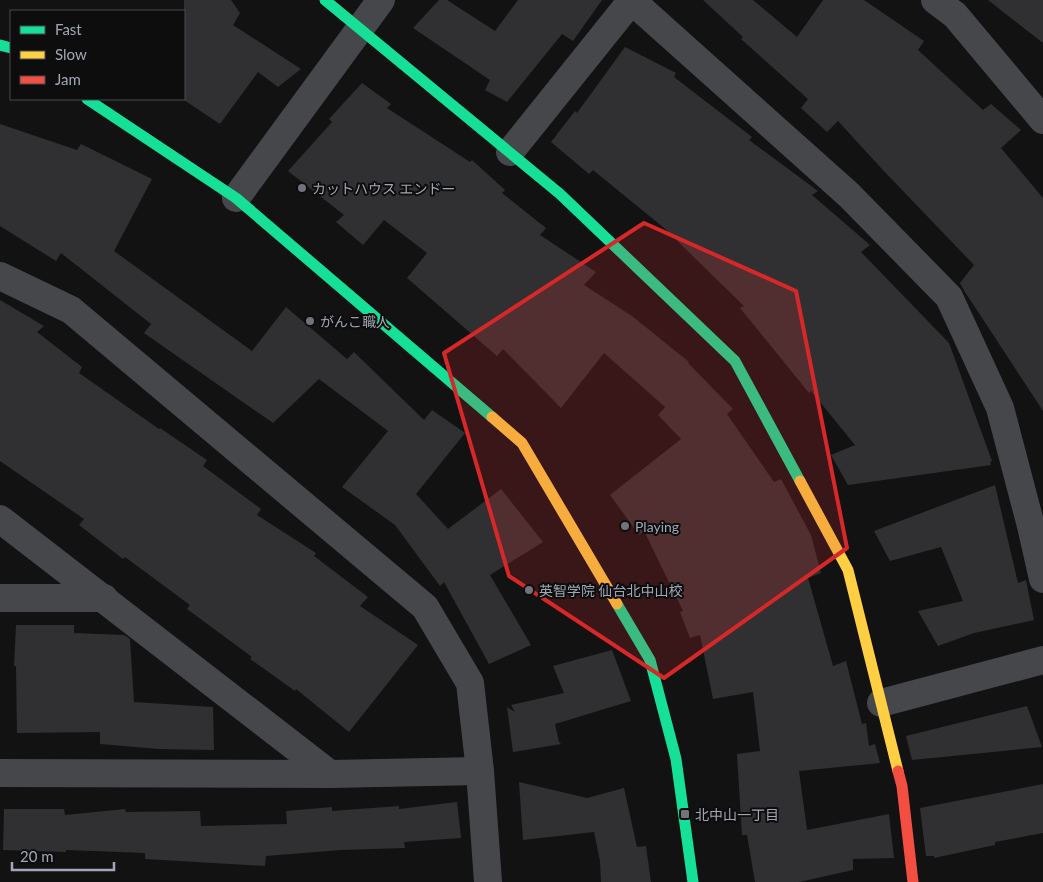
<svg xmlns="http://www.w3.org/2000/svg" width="1043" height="882" font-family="Lato,'Noto Sans JP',sans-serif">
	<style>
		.building { fill: #303032 }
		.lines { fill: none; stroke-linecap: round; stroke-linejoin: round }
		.street { stroke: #46474b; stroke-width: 28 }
		.fast { stroke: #16e098; stroke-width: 11 }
		.slow { stroke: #ffcf43; stroke-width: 11 }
		.jam { stroke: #f24e42; stroke-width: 11 }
		.marked { fill: #d62828; fill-opacity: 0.2; stroke: #d62828; stroke-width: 4; stroke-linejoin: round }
		.poi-dot { fill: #70737c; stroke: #0d0d0e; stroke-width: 2 }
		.labels { text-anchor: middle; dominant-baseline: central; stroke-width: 4; stroke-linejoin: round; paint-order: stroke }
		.poi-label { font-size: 14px; fill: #a2a7b5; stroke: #0d0d0e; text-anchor: start }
	</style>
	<rect width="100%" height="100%" fill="#121213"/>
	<g class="building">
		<path d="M184 0H231L240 13 233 25 301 69 278 87 258 72 220 124 184 100Z"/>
		<path d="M439 0H447L495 31 518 0H602L573 41 562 34 507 102 485 90 490 80 413 28Z"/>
		<path d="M703 0H753L797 37 823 0H864L924 41 918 50 983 110 991 104 1021 130 1001 148 1043 198V411L965 292 960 283 974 265 881 168 838 121 827 132 801 108 808 99 741 39 743 37Z"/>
		<path d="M988 0H1043V43Z"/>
		<path d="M625 47 676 73 674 77 752 137 749 140 818 191 812 195 870 245 861 252 949 343 992 461 990 462 991 465 848 485 831 455 855 445 811 391 809 393 740 308 744 306 664 228 593 170 589 174 551 142 575 111 577 113Z"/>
		<path d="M362 83 391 104 387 108 470 162 472 160 505 190 502 193 546 228 540 235 596 272 584 285 632 316 689 362 688 363 733 409 727 414 774 482 781 479 811 535 821 573 808 578 833 666 846 661 862 724 866 723 869 746 875 744 880 763 799 771 807 830 889 814 894 858 853 859V870L799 882H755L747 835H742L737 754 760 751 753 692 713 699 700 635 690 638 680 612 683 611 644 531 639 535 610 495 681 439 658 415 665 407 604 353 561 408 503 349 497 356 407 278 427 253 384 220 363 245 336 222 344 215 288 171 332 122 329 119Z"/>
		<path d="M0 124 77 150 81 144 152 179 114 251 252 351 286 307 347 359 354 352 424 420 432 410 465 433 416 494 448 529 501 489 543 542 490 575 531 645 489 664 444 582 440 586 395 525 342 487 388 431 319 379 273 423 144 333 151 324 61 253 56 261 0 226Z"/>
		<path d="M0 300 44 326 37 332 82 367 79 373 159 429 160 428 207 460 203 466 261 509 257 515 316 553 314 556 368 597 360 606 418 645 349 732 296 689 295 691 250 659 252 657 187 609 190 605 125 557 123 559 79 525 84 519 0 461Z"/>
		<path d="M995 485 1018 583 1026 580 1034 620 974 633 938 646 918 611 963 601 941 547 890 561 874 531Z"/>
		<path d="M16 625H74V633L124 635 130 639 134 702 213 707 214 750 159 749 100 744V732L17 733 16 666H14Z"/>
		<path d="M612 650 631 701 555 724 559 742 561 744 513 752 507 707 515 712 511 705 564 693 553 666Z"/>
		<path d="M1027 706 1042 747 912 760 906 736Z"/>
		<path d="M519 782 587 798 624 788 637 847 646 846 651 882H601L600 861 594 832 523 840Z"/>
		<path d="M1043 784V833L995 842V845L934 858V856H926L920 808Z"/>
		<path d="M457 802 461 838 404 842 405 848 341 850 266 856 265 866 145 859V853L66 850V852L3 850 4 809H64L65 815 125 809 126 812 200 811 201 826 287 824 286 811 332 807V811L399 806V809Z"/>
	</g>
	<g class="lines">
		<g class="street">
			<path d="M631 0 849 195 949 297 1000 408 1031 526 1043 579"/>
			<path d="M935 0 955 15 1043 120"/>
			<path d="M510 152 632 0"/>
			<path d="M236 198 381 0"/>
			<path d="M0 276 71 310 425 607 470 683 480 771 488 882"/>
			<path d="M0 519 330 774"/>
			<path d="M0 598H104"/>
			<path d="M881 703 1043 660"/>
			<path d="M0 773 330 774 480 771"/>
		</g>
		<g class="fast">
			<path d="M325 0 560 194 735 361 800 481"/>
			<path d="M0 45 11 48"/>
			<path d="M87 99 236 198 492 417"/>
			<path d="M617 604 650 660 676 759 693 882"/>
		</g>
		<g class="slow">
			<path d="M492 417 522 443 617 604"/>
			<path d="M800 481 848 570 898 771"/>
		</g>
		<path class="jam" d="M898 771 902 786 913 882"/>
	</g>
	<path class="marked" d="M644 223 796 291 847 548 664 678 509 576 444 353Z"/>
	<g class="poi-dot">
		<circle cx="302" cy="188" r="5"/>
		<circle cx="310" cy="321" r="5"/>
		<circle cx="625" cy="526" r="5"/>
		<circle cx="529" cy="590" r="5"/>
		<rect x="680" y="809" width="10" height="10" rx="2.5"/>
	</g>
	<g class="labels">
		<g class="poi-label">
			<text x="312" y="188">カットハウス エンドー</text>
			<text x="320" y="321">がんこ職人</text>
			<text x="635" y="526">Playing</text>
			<text x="539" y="590">英智学院 仙台北中山校</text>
			<text x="695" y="814">北中山一丁目</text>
		</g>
	</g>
	<rect x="10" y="10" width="175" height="90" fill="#0d0d0e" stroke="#494b51"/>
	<rect x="20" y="26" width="25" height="8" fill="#16e098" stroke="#494b51"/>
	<text x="55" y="35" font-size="15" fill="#a2a7b5">Fast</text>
	<rect x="20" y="51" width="25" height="8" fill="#ffcf43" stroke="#494b51"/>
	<text x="55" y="60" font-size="15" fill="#a2a7b5">Slow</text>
	<rect x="20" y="76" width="25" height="8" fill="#f24e42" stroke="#494b51"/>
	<text x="55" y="85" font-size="15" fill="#a2a7b5">Jam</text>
	<path d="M12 862v8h102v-8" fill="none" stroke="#a2a7b5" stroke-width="2.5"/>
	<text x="20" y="862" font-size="15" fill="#a2a7b5" stroke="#0d0d0e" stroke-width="4" paint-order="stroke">20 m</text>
</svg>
